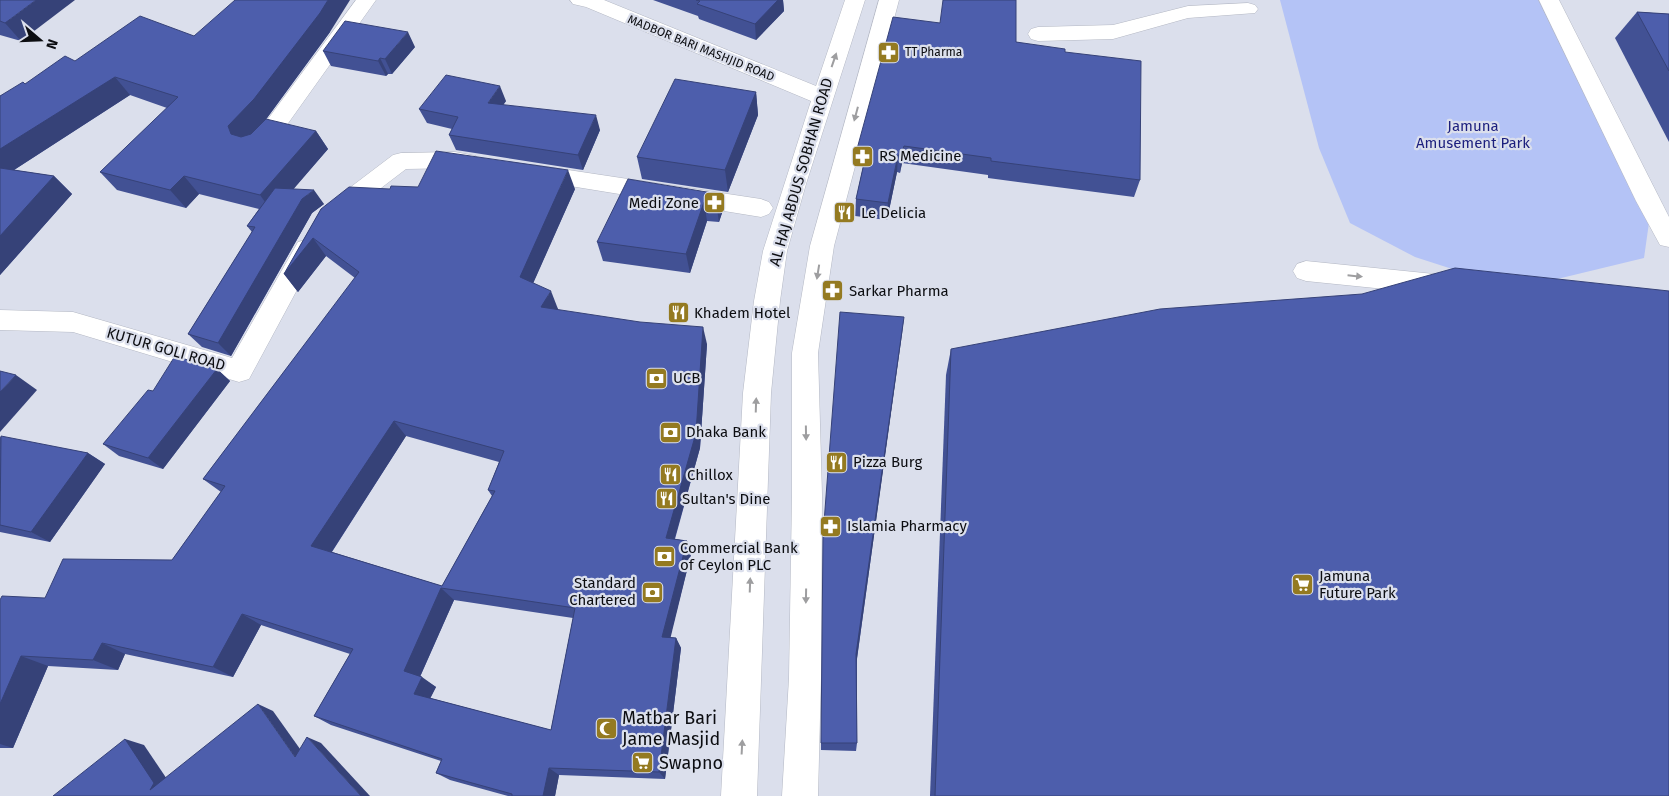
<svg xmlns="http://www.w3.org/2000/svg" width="1669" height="796" font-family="'Fira Sans',sans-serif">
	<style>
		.green { fill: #b4c3f6 }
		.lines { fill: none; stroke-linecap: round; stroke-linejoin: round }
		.minor-casing { stroke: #b4b8c4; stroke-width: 1 }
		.minor { fill: #fff; fill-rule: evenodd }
		.wall { fill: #425194; fill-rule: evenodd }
		.shaded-wall { fill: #364278 }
		.building { fill: #4d5eac; stroke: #364278; fill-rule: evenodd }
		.oneway { fill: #9e9ea0 }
		.labels { text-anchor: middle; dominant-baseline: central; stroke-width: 4.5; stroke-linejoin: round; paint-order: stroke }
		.far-street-label { font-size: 12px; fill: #0c0d11; stroke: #dbdfec }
		.far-poi-label { font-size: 12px; fill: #0c0d11; stroke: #dbdfec; text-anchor: start }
		.park-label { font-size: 15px; fill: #1c1f7e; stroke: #dbdfec }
		.poi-label { font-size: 15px; fill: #0c0d11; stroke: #dbdfec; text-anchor: start }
		.street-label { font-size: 15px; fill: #0c0d11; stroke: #dbdfec }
		.near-poi-label { font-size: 18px; fill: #0c0d11; stroke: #dbdfec; text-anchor: start }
	</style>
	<rect width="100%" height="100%" fill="#dbdfec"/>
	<path class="green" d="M1280 0H1552L1654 187 1644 258 1553 280 1477 277 1415 257 1350 223 1319 148Z"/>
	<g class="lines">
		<defs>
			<g id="minor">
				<path d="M356 0H376L284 129 262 151 254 153 246 151 243 145 268 119Z"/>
				<path d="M570 0H604L816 86 845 0H865L806 184 787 251 780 301 771 393 757 796H721L743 393 754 301 763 251 811 101 586 7 573 4Z"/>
				<path d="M879 0H899L834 246 818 353 822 495 821 678 818 796H782L789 678 792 495V353L810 246Z"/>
				<path d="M1539 0H1559L1669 217V247L1660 245 1636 201Z"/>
				<path d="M1248 3 1255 5 1258 9 1255 13 1188 18 1113 39 1038 41 1031 39 1028 34 1031 29 1038 27 1113 25 1188 6Z"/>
				<path d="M455 152 476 156 480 162 476 168 468 170 455 168 406 169 343 217 335 220 327 217 323 211 327 205 393 155 401 153Z"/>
				<path d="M535 165 761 199 769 202 773 208 769 214 761 217 527 179 523 173 527 167Z"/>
				<path d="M307 240 316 242 319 249 249 379 239 382 73 332 0 330V310L73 312 232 358 298 242Z"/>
				<path d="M1306 261 1444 275 1453 278 1457 285 1453 292 1444 295 1306 281 1297 278 1293 271 1297 264Z"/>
			</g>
		</defs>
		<use href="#minor" class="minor-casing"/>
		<use href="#minor" class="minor"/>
	</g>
	<g class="wall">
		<path d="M0 0 21 41 0 35Z"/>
		<path d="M653 0H783L784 11 756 40 699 19 698 16Z"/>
		<path d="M1637 12 1669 14V142L1615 38Z"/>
		<path d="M940 23 1016 42 1065 52 1140 180 1134 197 988 178V175L902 163 900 173 897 172 887 220 855 216 856 199 863 167 857 166V149Z"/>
		<path d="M330 32 267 118 258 127 316 131 328 149 293 189 324 204 312 213 231 356 202 347 188 334 252 232 247 226 259 209 199 194 186 208 117 190 100 172 167 108 130 95 14 170 54 176 72 194 0 275V96L75 61 194 36Z"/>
		<path d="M415 47 392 74H388L386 76 331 66 323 51Z"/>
		<path d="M756 92 758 115 728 192 642 179 637 157Z"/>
		<path d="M506 101 503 105 600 130 583 170 456 150 449 135 452 129 427 123 419 109Z"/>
		<path d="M418 187 575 189 533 283 558 309V310L707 344 700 448 675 539 687 541 691 554 670 637 676 638 681 648 665 779 559 775 555 796H508L450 780 436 773 441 761 331 725 314 716 350 654 261 625 233 677 125 654 118 670 48 666 13 748H0V600L45 598 172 560 221 492 203 479 355 278 326 256 298 292 284 274 321 209 390 189ZM406 436 499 462 488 490 492 496 442 586 332 552ZM454 600 573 618 551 730 430 698 436 687 420 677Z"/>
		<path d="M719 194 722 213 719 222 707 221 690 273 603 261 597 242Z"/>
		<path d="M904 317 857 659V743L856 751 821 750V743Z"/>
		<path d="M951 349 1669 796H930L946 375Z"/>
		<path d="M217 369 230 381 163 469 119 456 103 444 153 391Z"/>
		<path d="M0 437 88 453 105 464 50 542 0 532Z"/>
	</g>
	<g class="shaded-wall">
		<path d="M36 0H75L21 41 5 23Z"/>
		<path d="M328 0H350L330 32 267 118 241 145 231 134 228 126Z"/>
		<path d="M778 0H783L784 11 756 40 755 24Z"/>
		<path d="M408 32 415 47 392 74 385 59Z"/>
		<path d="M380 58 388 74 386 76 378 61Z"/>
		<path d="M115 77 130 95 0 179V149Z"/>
		<path d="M500 86 506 101 494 118 488 103Z"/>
		<path d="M756 92 758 115 728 192 725 170Z"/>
		<path d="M596 115 600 130 583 170 578 155Z"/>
		<path d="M316 131 328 149 273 213 260 195Z"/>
		<path d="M904 146 902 163 900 173 901 155Z"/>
		<path d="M898 155 897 172 887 220 888 203Z"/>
		<path d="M568 170 575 189 528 295 520 277Z"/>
		<path d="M54 176 72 194 0 275V236Z"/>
		<path d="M184 176 199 194 186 208 170 190Z"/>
		<path d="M314 190 324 204 312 213 231 356 218 343 302 199Z"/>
		<path d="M719 194 722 213 719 222 716 203Z"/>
		<path d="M704 202 707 221 690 273 686 254Z"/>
		<path d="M313 238 326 256 298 292 284 274Z"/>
		<path d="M551 291 558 309 549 324 541 307Z"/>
		<path d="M904 317 902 334 856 665V654Z"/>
		<path d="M703 327 707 344 700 448 671 551 666 538Z"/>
		<path d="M217 369 230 381 163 469 148 458Z"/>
		<path d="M16 375 37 390 0 432V392Z"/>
		<path d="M394 421 406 436 327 559 311 546Z"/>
		<path d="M88 453 105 464 50 542 31 532Z"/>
		<path d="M687 541 691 554 668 648 662 637Z"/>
		<path d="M441 588 454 600 418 681 404 671Z"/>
		<path d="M242 614 261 625 233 677 213 667Z"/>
		<path d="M676 638 681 648 665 779 659 772Z"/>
		<path d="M102 643 125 654 118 670 93 660Z"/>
		<path d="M21 656 48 666 13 748 0 744V704Z"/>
		<path d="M422 677 436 687 428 703 414 694Z"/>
		<path d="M258 704 273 711 310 763 295 757Z"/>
		<path d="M307 737 321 743 370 796H361Z"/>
		<path d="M125 739 144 745 173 788 150 790Z"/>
		<path d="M549 768 559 775 555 796H543Z"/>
	</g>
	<g class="building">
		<path d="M0 0H36L5 23 0 21Z"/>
		<path d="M235 0H328L320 13 254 99 228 126 231 134 241 137 251 134 266 119 316 131 260 195 184 176 170 190 100 172 178 97 115 77 0 149V96L23 82 25 84 65 56 75 61 140 16 194 36Z"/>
		<path d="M696 0H778L755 24 697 4 700 1Z"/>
		<path d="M943 0H1016V42L1065 49V52L1141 61 1140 180 991 161V158L904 146 901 155H898L888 203 856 199 867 150 857 149 893 17 940 23Z"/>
		<path d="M1637 12 1669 14V71Z"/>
		<path d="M345 21 408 32 385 59 380 58 378 61 323 51Z"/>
		<path d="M446 75 500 86 488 103 596 115 578 155 449 135 458 117 419 109Z"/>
		<path d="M675 79 756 92 725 170 637 157Z"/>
		<path d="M436 151 568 170 520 277 551 291 541 307 640 322 703 327 696 433 666 538 687 541 662 637 676 638 659 772 549 768 543 796H512V794L436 773 442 759 314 716 353 649 242 614 213 667 102 643 93 660 21 656 0 704V600L2 596 45 598 63 559 172 560 225 486 203 479 359 272 313 238 284 274 321 209 349 187 390 189 391 186 418 187ZM394 421 504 451 488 490 495 491 442 586 311 546ZM441 588 575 608 551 730 414 694 422 677 404 671Z"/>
		<path d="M0 168 54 176 0 236Z"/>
		<path d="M628 179 719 194 716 203 704 202 686 254 597 242Z"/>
		<path d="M275 188 314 190 302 199 218 343 188 334 255 227 247 226Z"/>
		<path d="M1455 268 1669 291V796H935L951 349 1160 309 1362 294Z"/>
		<path d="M840 312 904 317 856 654 857 743H821L823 536Z"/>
		<path d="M175 356 217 369 148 458 103 444 148 390 153 391Z"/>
		<path d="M0 371 16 375 0 392Z"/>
		<path d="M1 436 88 453 31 532 0 525Z"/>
		<path d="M258 704 295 757 307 737 361 796H53L125 739 154 783 150 790Z"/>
	</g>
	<defs><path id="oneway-solid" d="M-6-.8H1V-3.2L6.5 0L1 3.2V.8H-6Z" transform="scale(1.25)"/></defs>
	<g class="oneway">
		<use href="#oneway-solid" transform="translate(834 60) rotate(-71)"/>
		<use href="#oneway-solid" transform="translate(856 114) rotate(105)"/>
		<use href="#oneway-solid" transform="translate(818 272) rotate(99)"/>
		<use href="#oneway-solid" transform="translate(1355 276) rotate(6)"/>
		<use href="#oneway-solid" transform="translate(756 405) rotate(-88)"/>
		<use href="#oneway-solid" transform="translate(806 433) rotate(89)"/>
		<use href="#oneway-solid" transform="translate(750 585) rotate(-88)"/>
		<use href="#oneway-solid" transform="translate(806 596) rotate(91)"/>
		<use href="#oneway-solid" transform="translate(742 747) rotate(-87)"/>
	</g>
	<defs>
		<symbol id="pharmacy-square" viewBox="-11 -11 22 22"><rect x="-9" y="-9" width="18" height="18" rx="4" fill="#947a21" stroke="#dbdfec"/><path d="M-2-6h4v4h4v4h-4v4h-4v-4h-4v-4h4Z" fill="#fff"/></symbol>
		<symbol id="restaurant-square" viewBox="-11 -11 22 22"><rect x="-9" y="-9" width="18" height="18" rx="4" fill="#947a21" stroke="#dbdfec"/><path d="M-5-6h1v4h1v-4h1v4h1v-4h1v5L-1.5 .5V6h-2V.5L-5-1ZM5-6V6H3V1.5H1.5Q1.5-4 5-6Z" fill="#fff"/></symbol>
		<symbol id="bank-square" viewBox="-11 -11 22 22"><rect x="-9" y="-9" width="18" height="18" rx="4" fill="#947a21" stroke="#dbdfec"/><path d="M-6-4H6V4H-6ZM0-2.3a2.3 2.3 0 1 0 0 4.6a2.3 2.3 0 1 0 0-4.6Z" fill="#fff"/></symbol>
		<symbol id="supermarket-square" viewBox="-11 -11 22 22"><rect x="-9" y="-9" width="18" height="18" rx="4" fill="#947a21" stroke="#dbdfec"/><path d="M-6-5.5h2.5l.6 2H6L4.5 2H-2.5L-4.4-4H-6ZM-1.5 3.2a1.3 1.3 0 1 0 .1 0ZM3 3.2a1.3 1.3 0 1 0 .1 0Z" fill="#fff"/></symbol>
		<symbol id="mosque-square" viewBox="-11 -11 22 22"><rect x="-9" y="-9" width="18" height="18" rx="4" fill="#947a21" stroke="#dbdfec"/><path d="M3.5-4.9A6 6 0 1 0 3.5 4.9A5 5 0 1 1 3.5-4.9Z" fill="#fff"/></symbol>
	</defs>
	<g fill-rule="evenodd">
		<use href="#pharmacy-square" x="876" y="40" width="25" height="25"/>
		<use href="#pharmacy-square" x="850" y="144" width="25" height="25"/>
		<use href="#pharmacy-square" x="702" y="190" width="25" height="25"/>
		<use href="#restaurant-square" x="832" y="200" width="25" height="25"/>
		<use href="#pharmacy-square" x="820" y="278" width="25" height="25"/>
		<use href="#restaurant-square" x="666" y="300" width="25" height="25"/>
		<use href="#bank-square" x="644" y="366" width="25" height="25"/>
		<use href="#bank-square" x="658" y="420" width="25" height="25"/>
		<use href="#restaurant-square" x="824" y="450" width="25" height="25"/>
		<use href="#restaurant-square" x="658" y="462" width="25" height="25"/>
		<use href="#restaurant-square" x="654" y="486" width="25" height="25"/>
		<use href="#pharmacy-square" x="818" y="514" width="25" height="25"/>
		<use href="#bank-square" x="652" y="544" width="25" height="25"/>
		<use href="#supermarket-square" x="1290" y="572" width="25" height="25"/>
		<use href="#bank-square" x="640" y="580" width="25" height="25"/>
		<use href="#mosque-square" x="594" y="716" width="25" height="25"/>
		<use href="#supermarket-square" x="630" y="750" width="25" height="25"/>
	</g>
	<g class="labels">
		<g class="far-street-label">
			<text transform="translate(701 48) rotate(22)">MADBOR BARI MASHJID ROAD</text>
		</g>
		<g class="far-poi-label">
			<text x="905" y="52">TT Pharma</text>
		</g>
		<g class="park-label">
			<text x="1473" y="126">Jamuna<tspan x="1473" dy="17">Amusement Park</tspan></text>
		</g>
		<g class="poi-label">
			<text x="879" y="156">RS Medicine</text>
			<text x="699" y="203" text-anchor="end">Medi Zone</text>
			<text x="861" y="213">Le Delicia</text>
			<text x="849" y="291">Sarkar Pharma</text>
			<text x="694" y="313">Khadem Hotel</text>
			<text x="673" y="378">UCB</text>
			<text x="686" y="432">Dhaka Bank</text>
			<text x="853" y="462">Pizza Burg</text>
			<text x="687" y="475">Chillox</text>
			<text x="682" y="499">Sultan's Dine</text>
			<text x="847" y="526">Islamia Pharmacy</text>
			<text x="680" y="548">Commercial Bank<tspan x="680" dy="17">of Ceylon PLC</tspan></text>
			<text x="1319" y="576">Jamuna<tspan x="1319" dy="17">Future Park</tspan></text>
			<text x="636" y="583" text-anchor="end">Standard<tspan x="636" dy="17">Chartered</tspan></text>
		</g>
		<g class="street-label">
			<text transform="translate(801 172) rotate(-74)">AL HAJ ABDUS SOBHAN ROAD</text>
			<text transform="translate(166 349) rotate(16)">KUTUR GOLI ROAD</text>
		</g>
		<g class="near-poi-label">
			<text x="622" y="718">Matbar Bari<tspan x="622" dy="21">Jame Masjid</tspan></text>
			<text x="659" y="763">Swapno</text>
		</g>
	</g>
	<g transform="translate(40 40) rotate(109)" stroke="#dbdfec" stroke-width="4" paint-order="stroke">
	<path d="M0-4L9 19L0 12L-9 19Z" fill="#0c0d11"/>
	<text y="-8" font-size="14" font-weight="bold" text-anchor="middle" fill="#0c0d11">N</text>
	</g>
</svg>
